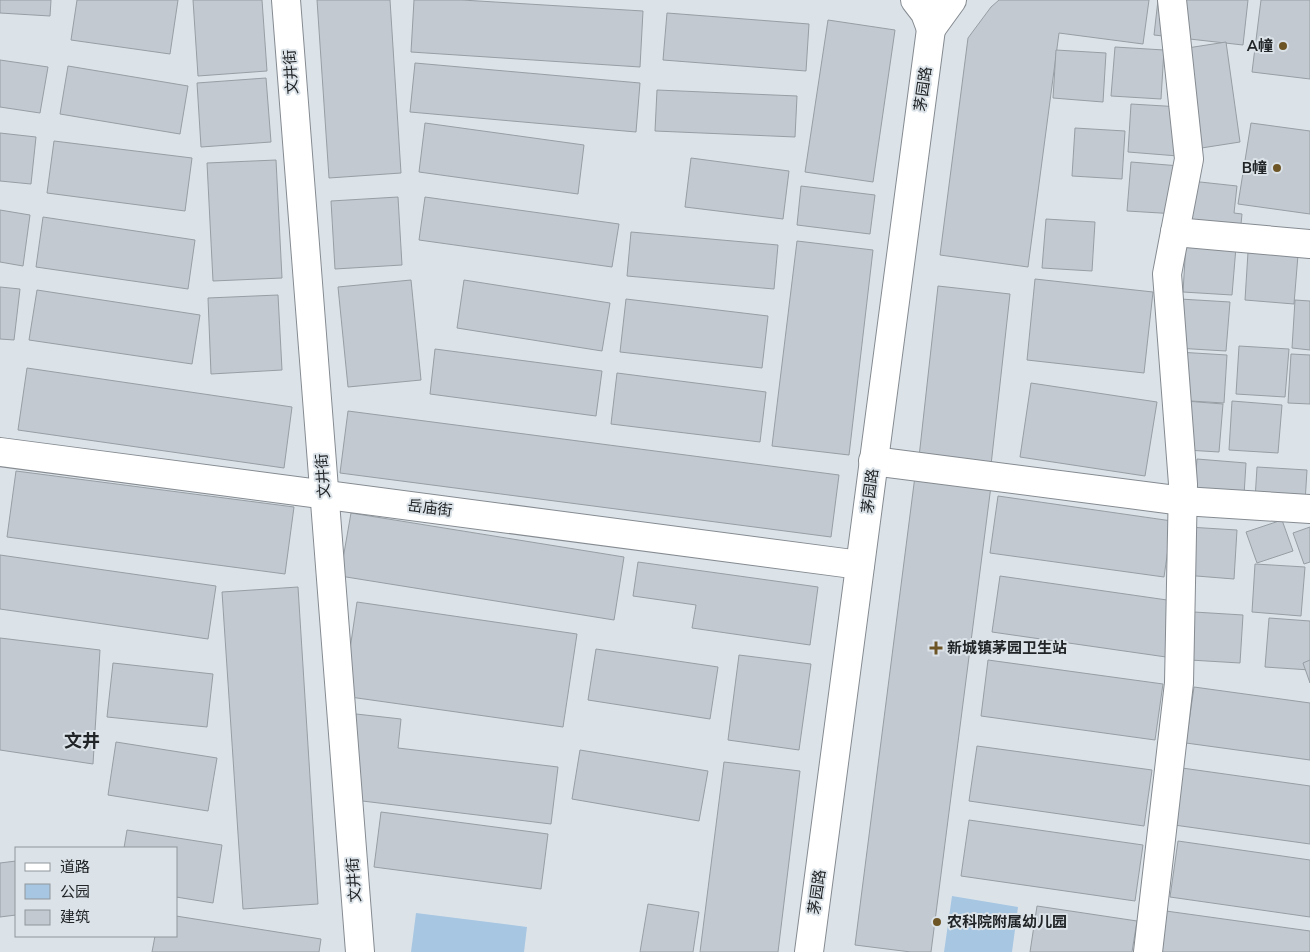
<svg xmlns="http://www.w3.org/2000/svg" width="1310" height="952" font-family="'Nunito Sans','Noto Sans SC',sans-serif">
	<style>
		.green { fill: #a7c6e2 }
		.building { fill: #c2c9d0; stroke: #979ea4 }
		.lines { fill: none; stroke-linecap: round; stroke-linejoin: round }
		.minor-casing { stroke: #858b91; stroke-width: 30 }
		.major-casing { stroke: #858b91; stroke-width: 30 }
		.highway-casing { stroke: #858b91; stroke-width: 30 }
		.minor { stroke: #fff; stroke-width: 28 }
		.major { stroke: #fff; stroke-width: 28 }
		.highway { stroke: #fff; stroke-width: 28 }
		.poi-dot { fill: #6d5526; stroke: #dbe3e9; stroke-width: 2 }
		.labels { text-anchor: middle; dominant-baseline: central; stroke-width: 4; stroke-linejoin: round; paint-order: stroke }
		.poi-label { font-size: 15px; font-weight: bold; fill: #222527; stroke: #dbe3e9; text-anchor: end }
		.street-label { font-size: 15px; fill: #222527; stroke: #dbe3e9 }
		.quarter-label { font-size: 18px; font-weight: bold; fill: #222527; stroke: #dbe3e9 }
	</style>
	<rect width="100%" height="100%" fill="#dbe3e9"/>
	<g class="green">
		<path d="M952 896 1018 907 1012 952H944Z"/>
		<path d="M416 913 527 927 524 952H411Z"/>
	</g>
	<g class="building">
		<path d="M0 0H51L50 16 0 13Z"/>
		<path d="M77 0H178L170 54 71 40Z"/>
		<path d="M193 0H262L267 71 198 76Z"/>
		<path d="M317 0H390L401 173 329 178Z"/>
		<path d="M414 0H462L643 11 640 67 411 52Z"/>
		<path d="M999 0H1149L1143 44 1059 33 1028 267 940 255 968 38 991 7Z"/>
		<path d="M1158 0H1248L1243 45 1154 35Z"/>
		<path d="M1261 0H1310V79L1252 72Z"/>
		<path d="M667 13 809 24 806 71 663 60Z"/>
		<path d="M828 20 895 30 873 182 805 172Z"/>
		<path d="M1226 42 1240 142 1195 149 1181 49Z"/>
		<path d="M1115 47 1164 50 1161 99 1111 96Z"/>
		<path d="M1056 50 1106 53 1103 102 1053 98Z"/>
		<path d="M0 60 48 67 40 113 0 107Z"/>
		<path d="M415 63 640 83 636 132 410 112Z"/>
		<path d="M68 66 188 86 180 134 60 114Z"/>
		<path d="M266 78 271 142 201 147 197 83Z"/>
		<path d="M657 90 797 96 795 137 655 131Z"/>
		<path d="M1131 104 1181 107 1178 156 1128 152Z"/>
		<path d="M425 123 584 145 578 194 419 172Z"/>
		<path d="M1251 123 1310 131V214L1238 204Z"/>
		<path d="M1075 128 1125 131 1122 179 1072 176Z"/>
		<path d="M0 133 36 137 31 184 0 181Z"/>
		<path d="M54 141 192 158 185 211 47 193Z"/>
		<path d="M691 158 789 171 783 219 685 207Z"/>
		<path d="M276 160 282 278 213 281 207 163Z"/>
		<path d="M1131 162 1180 166 1177 214 1127 211Z"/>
		<path d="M1191 181 1237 186 1234 213 1242 214 1240 234 1186 228Z"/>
		<path d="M801 186 875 195 870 234 797 225Z"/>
		<path d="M398 197 402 265 335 269 331 201Z"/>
		<path d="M425 197 619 224 612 267 419 240Z"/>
		<path d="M0 210 30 215 23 266 0 262Z"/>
		<path d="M43 217 195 240 188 289 36 267Z"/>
		<path d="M1046 219 1095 222 1092 271 1042 268Z"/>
		<path d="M631 232 778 245 774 289 627 276Z"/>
		<path d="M797 241 873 250 849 455 772 446Z"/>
		<path d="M1186 243 1236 247 1232 295 1183 292Z"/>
		<path d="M1248 252 1298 255 1294 304 1245 300Z"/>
		<path d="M1035 279 1153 292 1144 373 1027 360Z"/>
		<path d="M411 280 421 380 348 387 338 287Z"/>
		<path d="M464 280 610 303 602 351 457 328Z"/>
		<path d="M938 286 1010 294 991 465 919 457Z"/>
		<path d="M0 287 20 289 14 340 0 339Z"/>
		<path d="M37 290 200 315 192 364 29 340Z"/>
		<path d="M278 295 282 370 211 374 208 298Z"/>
		<path d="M626 299 768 316 762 368 620 352Z"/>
		<path d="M1180 299 1230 302 1226 351 1176 348Z"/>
		<path d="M1295 300 1310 301V350L1292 348Z"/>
		<path d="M1239 346 1289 349 1285 397 1236 394Z"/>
		<path d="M435 349 602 371 596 416 430 394Z"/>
		<path d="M1178 352 1227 355 1224 403 1174 400Z"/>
		<path d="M1291 354 1310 355V404L1288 403Z"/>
		<path d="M27 368 292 407 284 468 18 430Z"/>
		<path d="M617 373 766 392 760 442 611 424Z"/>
		<path d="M1031 383 1157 402 1145 476 1020 457Z"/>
		<path d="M1173 400 1223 404 1219 452 1170 449Z"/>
		<path d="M1232 401 1282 405 1278 453 1229 450Z"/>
		<path d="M348 411 839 475 831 537 340 473Z"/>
		<path d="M1197 459 1246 463 1243 511 1193 508Z"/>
		<path d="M1257 467 1307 470 1304 519 1254 516Z"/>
		<path d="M16 471 294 507 285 574 7 537Z"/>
		<path d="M915 476 991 486 931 952H911L855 945Z"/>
		<path d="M998 496 1172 521 1164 577 990 553Z"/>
		<path d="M351 513 624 557 614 620 340 576Z"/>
		<path d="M1282 520 1293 551 1257 563 1246 532Z"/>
		<path d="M1188 527 1237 530 1234 579 1184 575Z"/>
		<path d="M1310 527V562L1304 564 1293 533Z"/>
		<path d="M0 555 216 586 208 639 0 609Z"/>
		<path d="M638 562 818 587 810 645 692 628 696 605 633 596Z"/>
		<path d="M1255 564 1305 567 1301 616 1252 612Z"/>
		<path d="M1000 576 1174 601 1166 657 992 632Z"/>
		<path d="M298 587 318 904 243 909 222 592Z"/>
		<path d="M357 602 577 634 563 727 343 696Z"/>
		<path d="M1194 612 1243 615 1240 663 1190 660Z"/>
		<path d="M1269 618 1310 621V670L1265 667Z"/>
		<path d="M0 638 100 650 93 764 0 750Z"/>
		<path d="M596 649 718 667 710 719 588 700Z"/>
		<path d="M739 655 811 664 799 750 728 740Z"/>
		<path d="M988 660 1163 684 1155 740 981 716Z"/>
		<path d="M1310 660V683L1303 663Z"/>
		<path d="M113 663 213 674 207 727 107 717Z"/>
		<path d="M1194 687 1310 703V760L1186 743Z"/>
		<path d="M356 714 401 719 398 748 558 767 551 824 346 799Z"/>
		<path d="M116 742 217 758 208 811 108 795Z"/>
		<path d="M977 746 1152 770 1144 826 969 801Z"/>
		<path d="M580 750 708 771 699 821 572 799Z"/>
		<path d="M724 762 800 771 778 952H700Z"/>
		<path d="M1175 767 1310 786V844L1167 824Z"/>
		<path d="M381 812 548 834 541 889 374 867Z"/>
		<path d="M969 820 1143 845 1135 901 961 876Z"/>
		<path d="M127 830 222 845 213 903 176 897V848H124Z"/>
		<path d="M1178 841 1310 860V917L1170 897Z"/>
		<path d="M16 861V915L0 917V863Z"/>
		<path d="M648 904 699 912 693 952H640Z"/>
		<path d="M1037 906 1137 921 1132 952H1030Z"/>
		<path d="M1166 911 1310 931V952H1160Z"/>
		<path d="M176 916 321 939 319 952H152L155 936H176Z"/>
	</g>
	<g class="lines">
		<defs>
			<g id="minor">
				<path d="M286 0 360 952"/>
				<path d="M1175 232 1310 244"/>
				<path d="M0 452 860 565"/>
				<path d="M873 461 1183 501 1310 509"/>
				<path d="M809 952 931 29 932 7"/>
				<path d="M1148 952 1179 683 1183 484 1167 274 1189 159 1172 0"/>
			</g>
			<path id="major" d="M915 0 925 13 931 29"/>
			<path id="highway" d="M931 29 952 0"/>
		</defs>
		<use href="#minor" class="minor-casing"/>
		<use href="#major" class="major-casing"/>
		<use href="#highway" class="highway-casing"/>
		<use href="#minor" class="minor"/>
		<use href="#major" class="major"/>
		<use href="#highway" class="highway"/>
	</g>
	<g class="poi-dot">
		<circle cx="1283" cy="46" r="5"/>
		<circle cx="1277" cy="168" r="5"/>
		<path d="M933.5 640.5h5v5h5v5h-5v5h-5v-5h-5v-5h5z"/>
		<circle cx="937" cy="922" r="5"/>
	</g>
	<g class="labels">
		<g class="poi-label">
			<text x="1273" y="46">A幢</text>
			<text x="1267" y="168">B幢</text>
			<text x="947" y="648" text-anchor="start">新城镇茅园卫生站</text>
			<text x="947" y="922" text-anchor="start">农科院附属幼儿园</text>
		</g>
		<g class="street-label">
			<text transform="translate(291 72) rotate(-94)">文井街</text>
			<text transform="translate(923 89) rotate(-82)">茅园路</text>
			<text transform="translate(323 476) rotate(-94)">文井街</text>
			<text transform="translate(870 491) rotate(-83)">茅园路</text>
			<text transform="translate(430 508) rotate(7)">岳庙街</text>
			<text transform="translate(354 880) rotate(-94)">文井街</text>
			<text transform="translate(817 892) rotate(-82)">茅园路</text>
		</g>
		<g class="quarter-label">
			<text x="82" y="741">文井</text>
		</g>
	</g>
	<rect x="15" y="847" width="162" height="90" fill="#dbe3e9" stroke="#91979b"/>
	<rect x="25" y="863" width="25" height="8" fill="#ffffff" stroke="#91979b"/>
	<text x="60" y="872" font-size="15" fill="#222527">道路</text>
	<rect x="25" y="884" width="25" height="15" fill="#a7c6e2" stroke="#91979b"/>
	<text x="60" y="897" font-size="15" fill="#222527">公园</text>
	<rect x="25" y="910" width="25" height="15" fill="#c2c9d0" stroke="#91979b"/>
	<text x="60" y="922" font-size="15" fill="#222527">建筑</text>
</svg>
